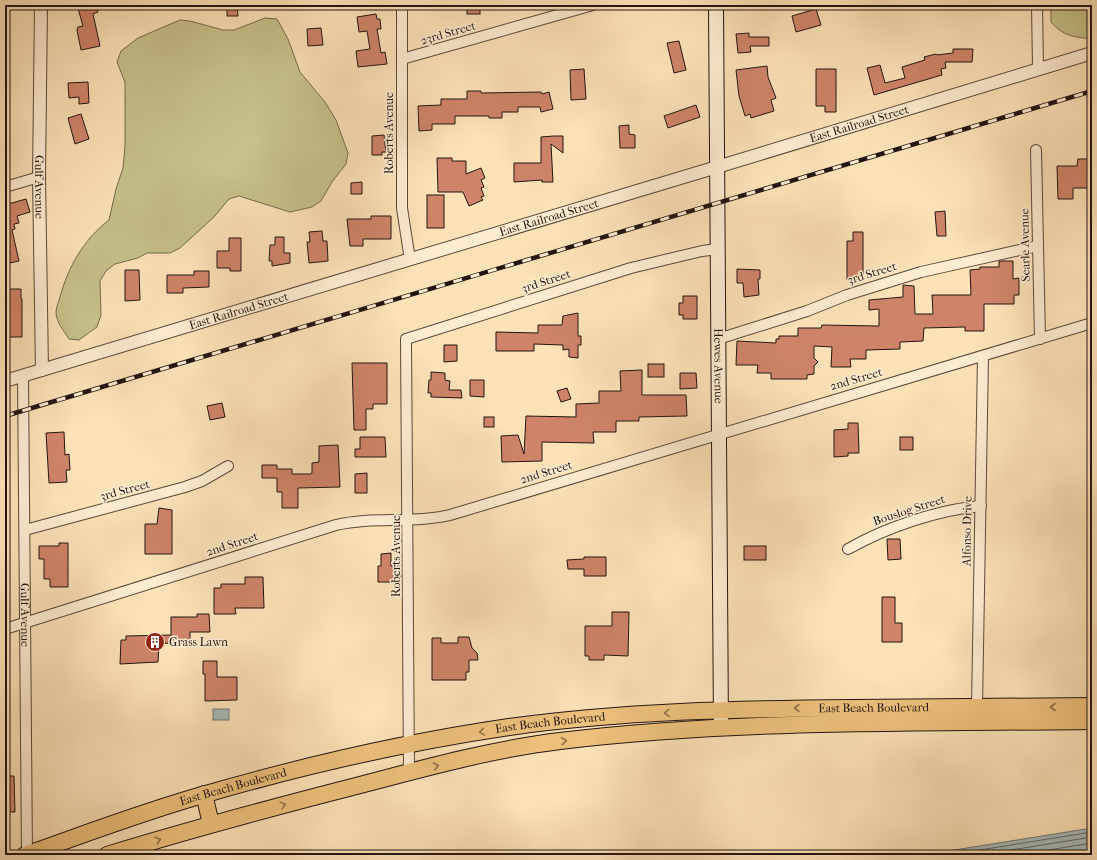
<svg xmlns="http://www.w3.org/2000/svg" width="1097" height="860" font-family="'IM FELL French Canon',serif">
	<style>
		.green { fill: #c6c18a; stroke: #746b4d }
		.water { fill: #a5baba; stroke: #717876 }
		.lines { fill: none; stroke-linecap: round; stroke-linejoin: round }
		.shore { stroke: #646865; stroke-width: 1 }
		.building { fill: #cf8469; stroke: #221510 }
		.minor-casing { stroke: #59483a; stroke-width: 12 }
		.tertiary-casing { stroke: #59483a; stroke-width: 14 }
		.secondary-casing { stroke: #221510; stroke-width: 16 }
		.primary-casing { stroke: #221510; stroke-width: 18 }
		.minor { stroke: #feecd1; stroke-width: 10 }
		.tertiary { stroke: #feecd1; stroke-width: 12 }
		.secondary { stroke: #feecd1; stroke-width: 14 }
		.primary { stroke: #eec17c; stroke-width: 16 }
		.rail-casing { stroke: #221510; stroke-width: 4.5 }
		.rail { stroke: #feecd1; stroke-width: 3; stroke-dasharray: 9; stroke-linecap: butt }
		.oneway { stroke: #92744b }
		.labels { text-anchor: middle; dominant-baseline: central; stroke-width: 3; stroke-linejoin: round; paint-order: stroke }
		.street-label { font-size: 12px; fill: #221510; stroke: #feecd1 }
		.poi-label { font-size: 12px; fill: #221510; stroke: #feecd1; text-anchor: start }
	</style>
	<rect width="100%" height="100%" fill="#fde2b8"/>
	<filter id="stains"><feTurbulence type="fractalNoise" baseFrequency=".005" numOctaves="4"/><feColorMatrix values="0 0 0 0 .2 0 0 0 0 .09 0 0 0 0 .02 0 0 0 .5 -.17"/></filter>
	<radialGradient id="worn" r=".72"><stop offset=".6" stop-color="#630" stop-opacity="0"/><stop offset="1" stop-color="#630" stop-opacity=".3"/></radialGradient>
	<g class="green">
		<path d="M1051 5H1092V39C1074 37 1063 36 1051 22Z"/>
		<path d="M265 18 277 19 288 39 300 72 325 102 336 120 348 153 346 164 332 182 321 201 312 207 290 212 239 196 229 199 214 217 180 248 170 253H147L138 258 115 264 106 271 100 281 101 315 97 327 79 340 69 339C64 331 56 322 56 312 56 307 59 301 60 297 68 267 84 239 109 220L116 189 123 168 125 146V82L117 62 121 51 138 38 180 20 190 21 223 30H234Z"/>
	</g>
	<g class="water">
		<rect x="213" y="709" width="16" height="11"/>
		<path d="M1092 828V855H923Z"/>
	</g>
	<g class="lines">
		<g class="shore">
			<path d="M949 855 1092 832"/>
			<path d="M980 855 1092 837"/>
			<path d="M1018 855 1092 843"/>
		</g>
	</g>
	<g class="building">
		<path d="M77 5H96L98 12 93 14 100 46 81 50 77 30 78 27 83 26Z"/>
		<path d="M227 5H237L238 16H227Z"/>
		<rect x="467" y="5" width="13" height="9"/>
		<path d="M816 9 821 25 796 32 792 16Z"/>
		<path d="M376 14 377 19H380L381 29H377L381 53 385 52 387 64 358 67 356 51 370 49 367 31 359 32 357 17Z"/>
		<path d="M321 28 323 45 308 46 307 29Z"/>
		<path d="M749 33V37H769V46H750L751 52 738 53 736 34Z"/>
		<path d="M679 41 686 70 674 73 667 43Z"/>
		<path d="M953 49H973L972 62H945L946 68 941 69 942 75 874 95 867 68 880 65 885 83 905 78 902 67 925 60 924 57 936 54 937 55 953 53Z"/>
		<path d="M767 66 768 77 776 98 771 100 774 111 751 118 750 114 745 116 739 96 736 70Z"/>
		<path d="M584 69 586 99 571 100 570 70Z"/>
		<path d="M816 69H836V112H825V106H816Z"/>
		<path d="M88 82 89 103 79 104V97L69 98 68 83Z"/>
		<path d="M467 91H481V93L541 92 542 94 549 92 553 109 541 112 540 107H518V112H502V118H489V116H455V124H432V130L419 131 418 106 441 105V99H467Z"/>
		<path d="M696 105 700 117 668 128 664 116Z"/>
		<path d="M81 114 89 139 75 144 68 118Z"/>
		<path d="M629 125V134L635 135V148H620L619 126Z"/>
		<path d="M384 135 386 152H382V155H372V136Z"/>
		<path d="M554 136H563V153L551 144 553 182H542V180L514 182V163H541V137Z"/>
		<path d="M437 158H452V161H466V174L481 168 485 178 481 180 484 187 481 188 484 196 481 197 483 200 469 206 463 192H438Z"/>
		<path d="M1078 159H1092V188H1073V199H1058L1057 166H1077Z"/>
		<path d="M362 182V194H351V183Z"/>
		<rect x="427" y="195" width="17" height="33"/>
		<path d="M26 199 30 212 17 216 19 223 14 224 15 229 12 230 19 261 5 264V202H7L8 204Z"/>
		<path d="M945 211 946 236H937L935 212Z"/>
		<path d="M371 216H391V239H363V246H350L347 219H371Z"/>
		<path d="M322 231 323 241H327L328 261 309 263 307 242H310L309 232Z"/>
		<path d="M853 232H863V280H847V241H853Z"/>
		<path d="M275 237H284V253H290V263L272 266V261H269L270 245H275Z"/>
		<path d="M229 238H241V271H230V268H217V251H229Z"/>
		<path d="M999 261H1013V279L1019 278V295H1014V304H984V331H965V327L924 328 923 341 900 342V349L866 350V359H850L851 367H831L832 347 814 346V358L818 362 814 366V374L807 375V379H771V373H757L758 365H736L737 341 776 343V339H779V336H798V328H821L822 325 879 326V309L869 310V300L903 297V285L914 286 915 314H933L932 295H971L970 270 980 269V267H999Z"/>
		<path d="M737 269 760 270V279H758L759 295 744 297 743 283H737Z"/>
		<path d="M125 270H139L140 300 125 301Z"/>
		<path d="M194 271H209V287L183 288V293H167V275H194Z"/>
		<path d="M5 289H21V299H22V337H5Z"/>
		<path d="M683 296H697V319H683V315H679V303H683Z"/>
		<path d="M578 313V336H581V345H578V358L569 357V349L563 350V345L534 344V351H496V332L538 333V325H562L563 316Z"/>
		<path d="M444 345H457V361L444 362Z"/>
		<path d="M352 363H387V404H373V409H366V430H354Z"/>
		<rect x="648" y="364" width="16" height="13"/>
		<path d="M642 370V395H686L687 416 639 417V421H616V432H593L594 443 542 442V461L502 462 501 436 518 435 524 454 526 416 576 417V404L599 403V391H621L620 371Z"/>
		<path d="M431 372 445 373V380L450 381 449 390H461L462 398 431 397V393H428L429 380H431Z"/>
		<path d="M680 373H696L697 388 680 389Z"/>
		<path d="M470 380H484V397L470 396Z"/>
		<path d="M567 388 571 399 561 402 557 391Z"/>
		<path d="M222 403 225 417 210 420 207 406Z"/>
		<rect x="484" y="417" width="10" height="10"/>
		<path d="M848 423H858L859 453H848V456L834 457V430L848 429Z"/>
		<path d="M64 432 65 455 69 454 70 470H66L67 482 49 483 46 433Z"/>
		<path d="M360 437H385L386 457H355V449H360Z"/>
		<rect x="900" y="437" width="13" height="13"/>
		<path d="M338 445 340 487 298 488V508H282V492H277V478H262V465H277V469H292V474H310L312 473V463L319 462V446Z"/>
		<path d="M367 473V493H355V474Z"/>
		<path d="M159 508 172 510V554H145V524H157Z"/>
		<path d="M887 539H900L901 559 888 560Z"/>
		<path d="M59 543H68V587H50V579H44V559H39V546H59Z"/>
		<rect x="744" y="546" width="22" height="14"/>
		<path d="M391 553V566H400V582H378V566H381V554Z"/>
		<path d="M584 557H606V576H584V569H568L567 560 584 559Z"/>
		<path d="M245 577H263L264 608H235L236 614H214V588H221V584H245Z"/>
		<path d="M882 597H895V623H902V642H882Z"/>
		<path d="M612 612H629L628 656 604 655V660H589V656H585V626H612Z"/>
		<path d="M197 614H209L210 632H190V644L159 643 158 662 120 664 121 640H126V636L171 635V617H197Z"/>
		<path d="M458 637H469L472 648 477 653 478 660H469V672H466V680H432V638H441V643H458Z"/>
		<path d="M203 661H217V677H237V700L205 701V674H203Z"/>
		<path d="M5 776H14L15 812H5Z"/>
	</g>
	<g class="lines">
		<defs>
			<g id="minor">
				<path d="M402 5V208L410 260"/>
				<path d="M1037 5 1038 68"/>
				<path d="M402 59 593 5"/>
				<path d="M1036 150 1040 339"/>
				<path d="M5 187 39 177"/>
				<path d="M718 339 807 311 847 295 921 272 1038 246"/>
				<path id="s1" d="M23 376 27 855"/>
				<path d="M25 530 185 487 202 481 228 466"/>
				<path d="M848 549C887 527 937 510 981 506"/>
				<path d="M5 629 336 525C373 516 412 524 450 515L1092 323"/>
				<path d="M977 707 983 356"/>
				<path d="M409 772 406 339 631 268 702 251 718 249"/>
			</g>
			<g id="tertiary">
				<path id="s2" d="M41 5 39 177 42 370"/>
				<path id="s3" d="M5 381 717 167 1092 53"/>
			</g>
			<g id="secondary">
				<path id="s4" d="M716 5 721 728"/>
			</g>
			<g id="primary">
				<path d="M204 794 211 824"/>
				<path id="s5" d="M25 855C85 834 145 811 206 794 306 765 407 742 509 727 623 711 738 709 852 708 932 707 1012 707 1092 706"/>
				<path d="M107 855C192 829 278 806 364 784 428 767 494 749 560 741 736 720 915 723 1092 721"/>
			</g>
		</defs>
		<use href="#minor" class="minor-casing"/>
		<use href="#tertiary" class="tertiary-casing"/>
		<use href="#secondary" class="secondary-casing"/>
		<use href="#primary" class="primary-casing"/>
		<use href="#minor" class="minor"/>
		<use href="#tertiary" class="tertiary"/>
		<use href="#secondary" class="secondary"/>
		<use href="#primary" class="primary"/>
		<defs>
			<path id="rail" d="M5 416 1092 91"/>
		</defs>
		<use href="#rail" class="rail-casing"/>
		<use href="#rail" class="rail"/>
	</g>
	<defs><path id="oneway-chevron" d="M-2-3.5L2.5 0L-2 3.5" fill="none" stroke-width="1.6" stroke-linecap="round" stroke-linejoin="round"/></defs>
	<g class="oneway">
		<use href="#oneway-chevron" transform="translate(1053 707) rotate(180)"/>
		<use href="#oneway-chevron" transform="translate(797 708) rotate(180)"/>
		<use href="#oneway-chevron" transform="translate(667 713) rotate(176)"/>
		<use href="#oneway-chevron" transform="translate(482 732) rotate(171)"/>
		<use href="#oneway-chevron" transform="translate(564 741) rotate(-6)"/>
		<use href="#oneway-chevron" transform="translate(436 766) rotate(-13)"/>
		<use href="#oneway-chevron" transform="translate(283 805) rotate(-15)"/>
		<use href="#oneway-chevron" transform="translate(158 840) rotate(-17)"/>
	</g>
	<defs>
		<symbol id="building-disc" viewBox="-11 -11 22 22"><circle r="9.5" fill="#8f2418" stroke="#feecd1"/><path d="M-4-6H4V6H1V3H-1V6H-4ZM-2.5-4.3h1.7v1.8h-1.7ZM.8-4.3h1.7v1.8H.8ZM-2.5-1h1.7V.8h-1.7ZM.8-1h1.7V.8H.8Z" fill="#fff"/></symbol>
	</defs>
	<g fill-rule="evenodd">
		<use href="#building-disc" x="144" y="631" width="22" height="22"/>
	</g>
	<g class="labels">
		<g class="street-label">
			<text transform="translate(448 33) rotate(-16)">23rd Street</text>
			<text stroke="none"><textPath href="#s3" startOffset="892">East Railroad Street</textPath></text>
			<text transform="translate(389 133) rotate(-90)">Roberts Avenue</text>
			<text stroke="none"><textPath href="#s2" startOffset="182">Gulf Avenue</textPath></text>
			<text stroke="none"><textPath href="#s3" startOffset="568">East Railroad Street</textPath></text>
			<text transform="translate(1025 245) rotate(-91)">Searle Avenue</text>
			<text transform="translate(872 273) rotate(-17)">3rd Street</text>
			<text transform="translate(546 281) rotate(-18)">3rd Street</text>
			<text stroke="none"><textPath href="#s3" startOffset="244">East Railroad Street</textPath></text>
			<text stroke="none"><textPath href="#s4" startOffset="361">Hewes Avenue</textPath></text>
			<text transform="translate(856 379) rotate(-16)">2nd Street</text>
			<text transform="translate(546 472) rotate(-17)">2nd Street</text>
			<text transform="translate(125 490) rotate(-15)">3rd Street</text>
			<text transform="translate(909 510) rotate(-18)">Bouslog Street</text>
			<text transform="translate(967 531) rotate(-89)">Alfonso Drive</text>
			<text transform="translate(232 544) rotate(-18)">2nd Street</text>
			<text transform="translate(396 556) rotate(-90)">Roberts Avenue</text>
			<text stroke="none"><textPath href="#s1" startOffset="239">Gulf Avenue</textPath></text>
			<text stroke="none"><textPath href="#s5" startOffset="867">East Beach Boulevard</textPath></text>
			<text stroke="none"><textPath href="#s5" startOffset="543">East Beach Boulevard</textPath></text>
			<text stroke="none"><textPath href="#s5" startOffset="219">East Beach Boulevard</textPath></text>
		</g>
		<g class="poi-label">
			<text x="169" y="642">Grass Lawn</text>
		</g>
	</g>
	<rect width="1097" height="860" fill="none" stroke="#fde2b8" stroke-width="20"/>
	<rect x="6" y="6" width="1085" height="848" fill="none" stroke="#221510" stroke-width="2"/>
	<rect x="10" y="10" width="1077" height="840" fill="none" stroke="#221510"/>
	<rect width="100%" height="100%" filter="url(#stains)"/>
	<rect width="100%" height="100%" fill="url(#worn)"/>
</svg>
